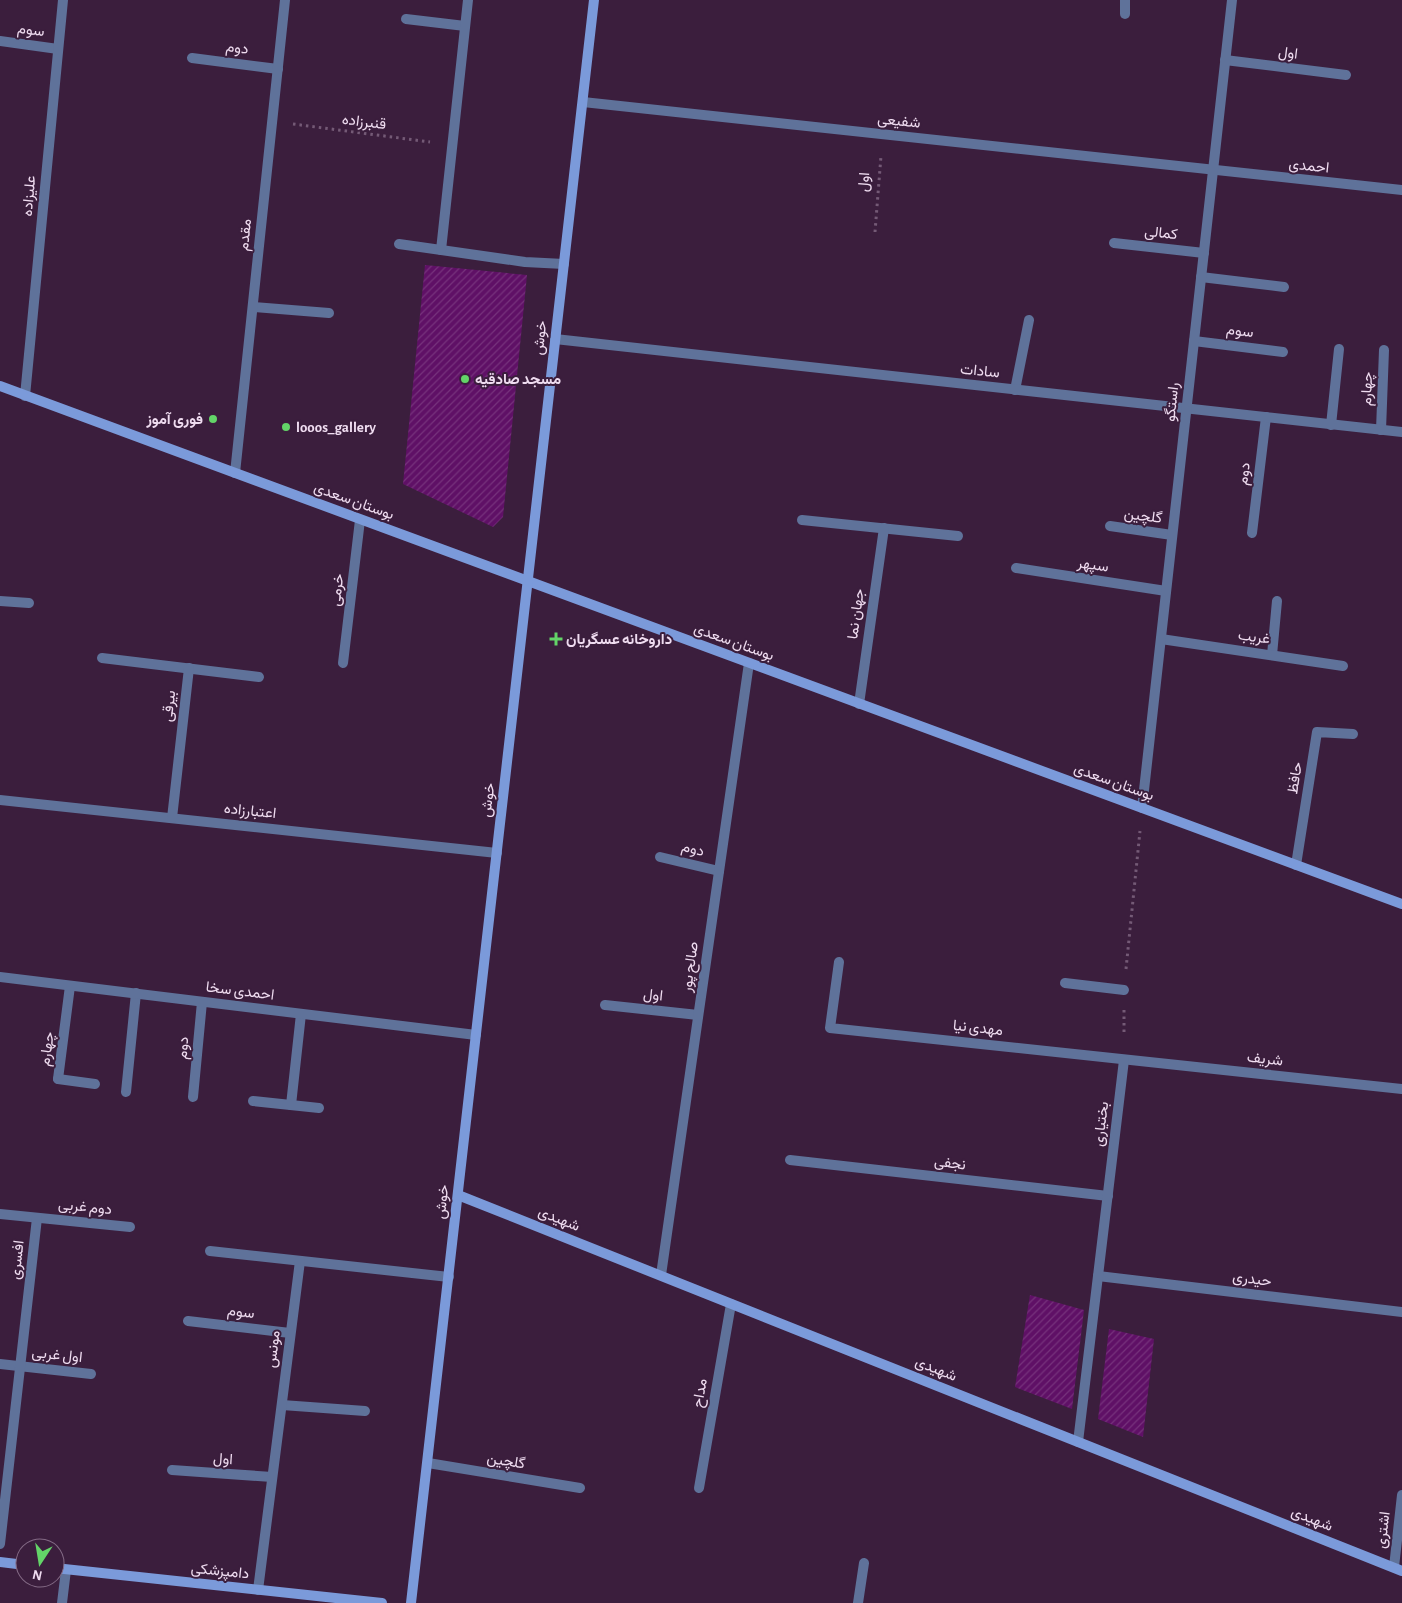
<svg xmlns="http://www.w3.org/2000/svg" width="1402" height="1603" font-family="'Alegreya Sans',Vazirmatn,sans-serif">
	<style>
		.building { fill: url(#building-hatch) }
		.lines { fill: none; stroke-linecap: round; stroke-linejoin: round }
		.path { stroke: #745a76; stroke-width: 3; stroke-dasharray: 2.5 4; stroke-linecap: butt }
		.lane { stroke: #5f729a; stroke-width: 10 }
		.street { stroke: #5f729a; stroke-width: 10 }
		.secondary { stroke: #7b9ada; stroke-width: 10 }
		.poi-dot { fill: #63d468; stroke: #3b1e3d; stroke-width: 2 }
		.labels { text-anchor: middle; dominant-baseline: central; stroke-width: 4; stroke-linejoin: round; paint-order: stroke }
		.street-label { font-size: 15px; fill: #efdcf0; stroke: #3b1e3d }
		.poi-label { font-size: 15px; font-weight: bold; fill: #efdcf0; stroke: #3b1e3d; text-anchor: start }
	</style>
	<defs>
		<pattern id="building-hatch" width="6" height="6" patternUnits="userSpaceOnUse" patternTransform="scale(1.25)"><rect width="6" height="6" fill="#5f1066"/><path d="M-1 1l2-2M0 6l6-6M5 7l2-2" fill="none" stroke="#76327c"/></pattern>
	</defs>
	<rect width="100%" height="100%" fill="#3b1e3d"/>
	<g class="building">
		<path d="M425 265 527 275 503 517 493 527 403 484Z"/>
		<path d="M1030 1295 1084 1310 1072 1409 1015 1387Z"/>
		<path d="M1109 1329 1154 1339 1143 1437 1098 1419Z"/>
	</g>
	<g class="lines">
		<g class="path">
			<path d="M293 124 430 142"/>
			<path d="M875 232 881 156"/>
			<path d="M1126 969 1140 831"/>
			<path d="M1124 1010V1036"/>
		</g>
		<g class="lane">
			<path d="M1125 14V0"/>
			<path d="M406 19 465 26"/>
			<path d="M0 41 58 49"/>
			<path d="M192 58 278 69"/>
			<path d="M1225 60 1346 75"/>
			<path d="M1114 243 1204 253"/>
			<path d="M1201 277 1284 287"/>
			<path d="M253 307 329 313"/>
			<path d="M1194 341 1283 352"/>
			<path d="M1015 390 1029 320"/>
			<path d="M1331 425 1339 349"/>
			<path d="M1381 430 1384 350"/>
			<path d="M1110 526 1172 535"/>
			<path d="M1252 533 1266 417"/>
			<path d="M1272 655 1277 601"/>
			<path d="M343 663 360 520"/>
			<path d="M660 857 719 871"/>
			<path d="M1065 983 1124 990"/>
			<path d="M605 1005 698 1015"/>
			<path d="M58 1079 70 986"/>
			<path d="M126 1092 136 993"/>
			<path d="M193 1097 202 1002"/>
			<path d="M291 1105 301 1014"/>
			<path d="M0 1214 130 1227"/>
			<path d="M188 1321 290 1333"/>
			<path d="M0 1364 91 1374"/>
			<path d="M282 1405 365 1411"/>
			<path d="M428 1463 580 1488"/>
			<path d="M172 1470 272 1477"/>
			<path d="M858 1603 864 1563"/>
		</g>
		<g class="street">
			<path d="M583 102 1402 190"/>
			<path d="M399 244 525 262 564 264"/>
			<path d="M441 250 468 0"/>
			<path d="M555 339 1402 432"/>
			<path d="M25 396 63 0"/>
			<path d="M235 473 285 0"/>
			<path d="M802 520 958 536"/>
			<path d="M1016 568 1166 591"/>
			<path d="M0 601 29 603"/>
			<path d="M1161 639 1343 666"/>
			<path d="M102 658 259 677"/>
			<path d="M859 704 884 528"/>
			<path d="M0 800 497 853"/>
			<path d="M1142 808 1232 0"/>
			<path d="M172 818 189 668"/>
			<path d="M1296 865 1317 732 1353 734"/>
			<path d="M839 962 830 1028 1402 1089"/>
			<path d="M0 977 476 1035"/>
			<path d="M58 1079 95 1084"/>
			<path d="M253 1101 319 1108"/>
			<path d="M790 1160 1108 1196"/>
			<path d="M210 1251 449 1277"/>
			<path d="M661 1275 749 663"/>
			<path d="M1098 1276 1402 1312"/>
			<path d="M1078 1442 1124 1060"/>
			<path d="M699 1488 731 1304"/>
			<path d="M0 1544 37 1218"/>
			<path d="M1394 1567 1402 1495"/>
			<path d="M258 1590 300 1261"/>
			<path d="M62 1603 66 1570"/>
		</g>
		<g class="secondary">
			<path d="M0 386 1402 904"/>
			<path d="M458 1195 1402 1571"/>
			<path d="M0 1562 25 1565"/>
			<path d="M55 1568 382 1603"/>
			<path d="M411 1603 594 0"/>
		</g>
	</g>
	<g class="poi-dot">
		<circle cx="465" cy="379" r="5"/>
		<circle cx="213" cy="419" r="5"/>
		<circle cx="286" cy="427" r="5"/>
		<path d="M553.5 631.5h5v5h5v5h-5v5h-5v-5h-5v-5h5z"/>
	</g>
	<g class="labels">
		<g class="street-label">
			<text transform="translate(31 30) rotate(7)">سوم</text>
			<text transform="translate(237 48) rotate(7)">دوم</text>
			<text transform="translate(1288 53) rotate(7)">اول</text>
			<text transform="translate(899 121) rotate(6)">شفیعی</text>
			<text transform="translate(364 122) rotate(7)">قنبرزاده</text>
			<text transform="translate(1309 166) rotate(6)">احمدی</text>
			<text transform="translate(864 182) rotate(-86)">اول</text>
			<text transform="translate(29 196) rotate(-85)">علیزاده</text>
			<text transform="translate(1161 233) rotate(6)">کمالی</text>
			<text transform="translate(245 235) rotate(-84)">مقدم</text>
			<text transform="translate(1240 331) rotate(7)">سوم</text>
			<text transform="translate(540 338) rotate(-84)">خوش</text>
			<text transform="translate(980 371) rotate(6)">سادات</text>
			<text transform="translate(1367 389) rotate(-88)">چهارم</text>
			<text transform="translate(1172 402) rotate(-84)">راستگو</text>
			<text transform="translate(1244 474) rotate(-83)">دوم</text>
			<text transform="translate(354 501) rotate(20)">بوستان سعدی</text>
			<text transform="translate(1143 516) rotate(7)">گلچین</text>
			<text transform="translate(1093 565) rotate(8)">سپهر</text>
			<text transform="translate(337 590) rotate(-83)">خرمی</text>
			<text transform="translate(856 614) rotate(-82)">جهان نما</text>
			<text transform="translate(1254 637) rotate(8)">غریب</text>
			<text transform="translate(734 642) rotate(20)">بوستان سعدی</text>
			<text transform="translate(169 706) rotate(-83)">بیرقی</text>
			<text transform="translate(1295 778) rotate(-81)">حافظ</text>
			<text transform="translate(1114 782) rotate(20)">بوستان سعدی</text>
			<text transform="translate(488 800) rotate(-83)">خوش</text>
			<text transform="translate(250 811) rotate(6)">اعتبارزاده</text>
			<text transform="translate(693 849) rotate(14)">دوم</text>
			<text transform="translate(690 967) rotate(-82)">صالح پور</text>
			<text transform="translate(240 991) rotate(7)">احمدی سخا</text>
			<text transform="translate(653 995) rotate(6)">اول</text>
			<text transform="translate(978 1028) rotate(6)">مهدی نیا</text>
			<text transform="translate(183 1048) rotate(-85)">دوم</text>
			<text transform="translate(47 1049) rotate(-82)">چهارم</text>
			<text transform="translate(1265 1059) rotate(6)">شریف</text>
			<text transform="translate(1101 1124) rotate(-83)">بختیاری</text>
			<text transform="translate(950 1163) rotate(7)">نجفی</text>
			<text transform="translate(442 1202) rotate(-84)">خوش</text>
			<text transform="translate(85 1207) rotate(6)">دوم غربی</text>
			<text transform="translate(559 1219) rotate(22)">شهیدی</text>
			<text transform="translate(17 1260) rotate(-84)">افسری</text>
			<text transform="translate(1252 1279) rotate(7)">حیدری</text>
			<text transform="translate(241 1312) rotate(7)">سوم</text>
			<text transform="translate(273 1349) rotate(-83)">مونس</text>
			<text transform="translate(57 1355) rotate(6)">اول غربی</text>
			<text transform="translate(936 1369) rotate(22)">شهیدی</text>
			<text transform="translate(700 1393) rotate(-80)">مداح</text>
			<text transform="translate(223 1459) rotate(4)">اول</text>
			<text transform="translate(506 1461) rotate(9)">گلچین</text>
			<text transform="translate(1312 1519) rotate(22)">شهیدی</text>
			<text transform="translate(1383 1530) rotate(-83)">اشتری</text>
			<text transform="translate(220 1571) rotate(6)">دامپزشکی</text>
		</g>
		<g class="poi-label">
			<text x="475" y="379">مسجد صادقیه</text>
			<text x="203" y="419" text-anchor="end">فوری آموز</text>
			<text x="296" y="427">looos_gallery</text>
			<text x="566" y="639">داروخانه عسگریان</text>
		</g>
	</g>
	<g transform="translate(40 1563) rotate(192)"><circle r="24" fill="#3b1e3d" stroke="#836a85"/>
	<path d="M0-4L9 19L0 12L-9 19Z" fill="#63d468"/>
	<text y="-8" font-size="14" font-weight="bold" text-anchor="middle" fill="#efdcf0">N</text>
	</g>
</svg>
